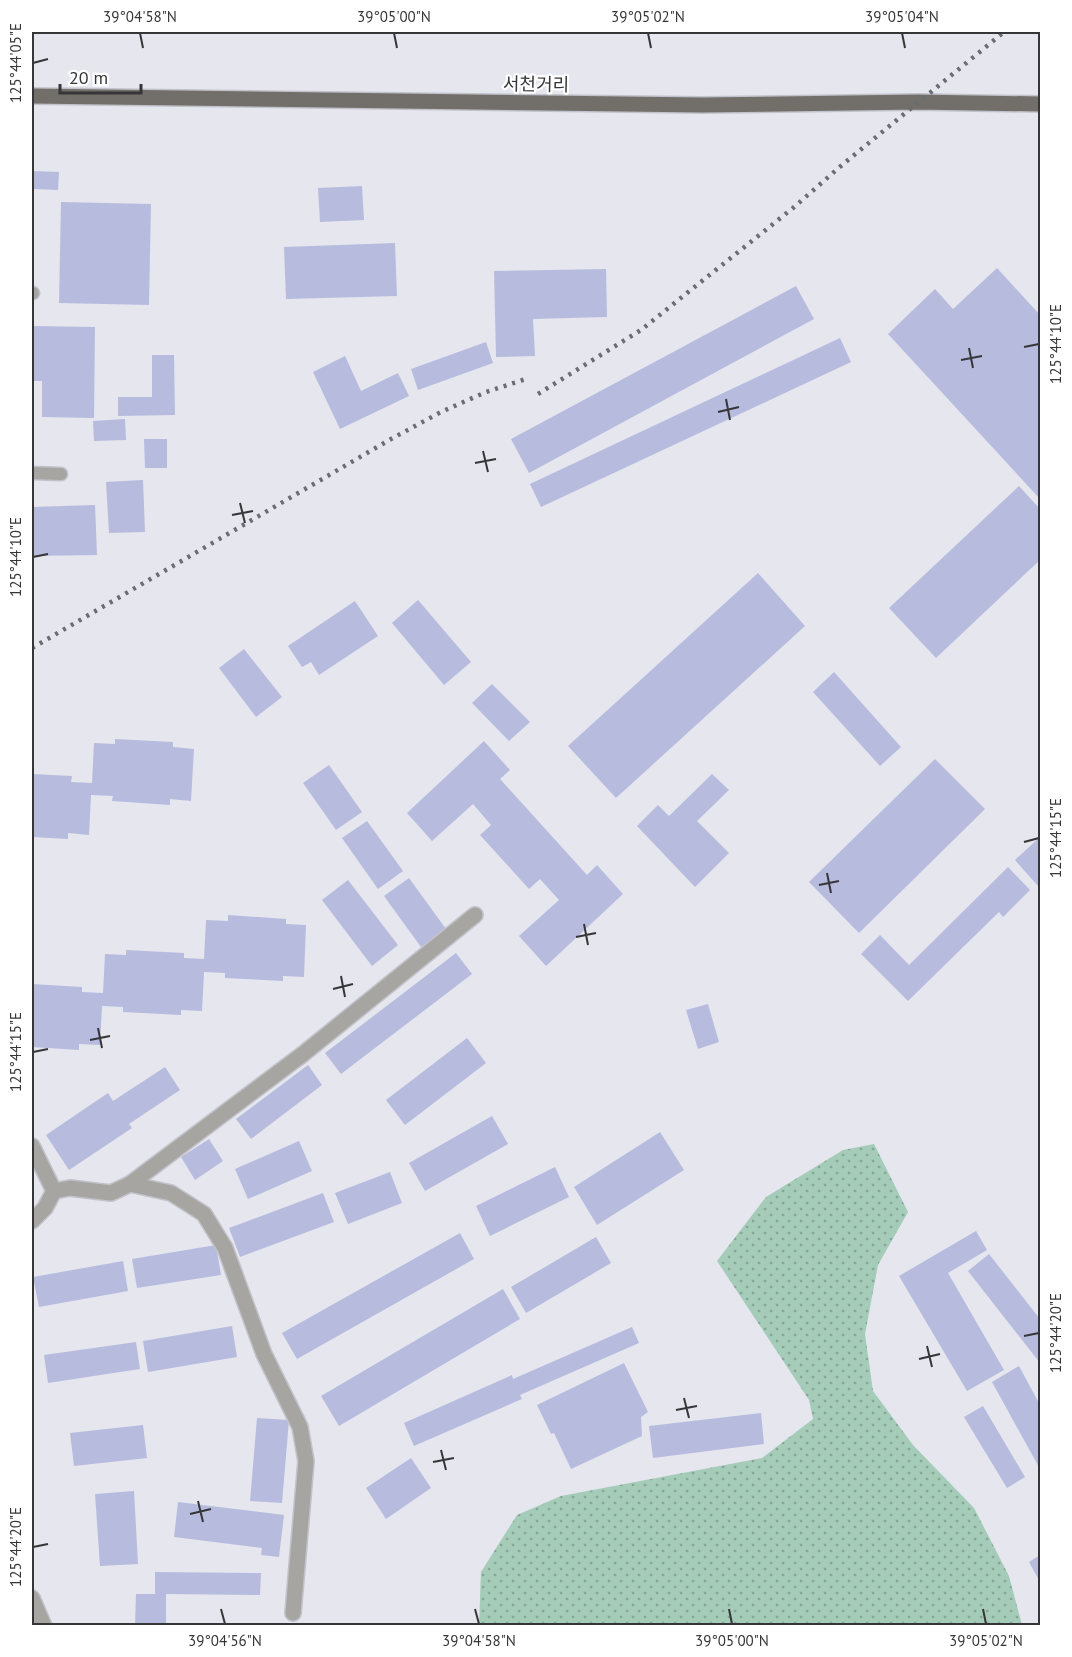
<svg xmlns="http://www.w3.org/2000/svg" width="1072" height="1657" font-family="'PT Sans','Noto Sans KR',sans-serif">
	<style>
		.grass { fill: url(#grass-dots) }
		.building { fill: #b7bcdf }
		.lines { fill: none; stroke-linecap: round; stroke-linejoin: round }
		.service-casing { stroke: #c2c3ca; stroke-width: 15 }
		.minor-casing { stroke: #c2c3ca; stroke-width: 18 }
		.primary-casing { stroke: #c2c3ca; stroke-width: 18 }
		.service { stroke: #a7a5a2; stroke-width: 12 }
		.minor { stroke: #a7a5a2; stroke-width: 15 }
		.primary { stroke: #726f6a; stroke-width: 15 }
		.rail { stroke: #6b6c70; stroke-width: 4.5; stroke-dasharray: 3 6; stroke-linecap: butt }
		.ticks { fill: none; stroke: #363639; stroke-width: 2 }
		.labels { text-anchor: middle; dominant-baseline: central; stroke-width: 4.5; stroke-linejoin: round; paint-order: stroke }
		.street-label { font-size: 18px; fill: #363639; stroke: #fff }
		.neatline { fill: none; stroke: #363639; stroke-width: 2 }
		.ticks-label { font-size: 15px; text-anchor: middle; fill: #363639 }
	</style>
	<defs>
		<pattern id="grass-dots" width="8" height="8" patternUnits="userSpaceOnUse" patternTransform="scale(1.5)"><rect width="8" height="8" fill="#a4ccb8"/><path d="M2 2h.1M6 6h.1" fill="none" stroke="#86a697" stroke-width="1.8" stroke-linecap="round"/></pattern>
	</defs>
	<rect width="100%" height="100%" fill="#e5e6ee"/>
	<path class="grass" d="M874 1144 908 1212 878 1265 865 1334 873 1391 913 1445 974 1508 1009 1576 1022 1625H479L481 1572 517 1515 561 1496 762 1458 813 1419 809 1400 717 1261 766 1197 843 1150Z"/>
	<g class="building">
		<path d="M32 171 59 172 58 190 32 189Z"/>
		<path d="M362 186 364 220 320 222 318 188Z"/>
		<path d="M61 202 151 204 149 305 59 303Z"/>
		<path d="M395 243 397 296 286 299 284 247Z"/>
		<path d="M997 268 1040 315V499L888 334 935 289 953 309Z"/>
		<path d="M606 269 607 317 533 319 535 356 496 357 494 271Z"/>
		<path d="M796 286 814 319 529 473 511 439Z"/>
		<path d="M32 326 95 327 94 418 42 417V381H32Z"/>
		<path d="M840 338 851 362 541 507 530 484Z"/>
		<path d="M486 342 493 363 418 390 411 369Z"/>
		<path d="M152 355H174L175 415 118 416V397H152Z"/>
		<path d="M345 356 361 391 398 373 409 396 340 429 313 372Z"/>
		<path d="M125 419 126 440 94 441 93 421Z"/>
		<path d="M144 439H167V468H145Z"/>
		<path d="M143 480 145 532 109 533 106 482Z"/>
		<path d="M1019 486 1040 509V560L936 658 889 608Z"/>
		<path d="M95 505 97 555 32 556V507Z"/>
		<path d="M758 573 805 626 616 798 568 746Z"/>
		<path d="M418 600 471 662 444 685 392 623Z"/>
		<path d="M355 601 378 636 319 675 311 662 302 667 288 646Z"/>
		<path d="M244 649 282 697 256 717 219 668Z"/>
		<path d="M834 672 901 747 880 766 813 692Z"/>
		<path d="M492 684 530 722 509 741 472 703Z"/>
		<path d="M115 739 173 742V747L194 749 191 801 170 799V805L112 801 113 796 91 795 89 835 68 833V839L32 837V774L72 776 71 782 92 783 94 743 115 744Z"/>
		<path d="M484 741 510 770 500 779 587 875 597 865 623 894 546 966 519 936 559 900 540 879 529 889 480 835 491 825 473 804 432 841 407 813Z"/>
		<path d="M935 759 985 809 859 933 809 882Z"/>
		<path d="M329 765 362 812 336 830 303 783Z"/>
		<path d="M712 774 729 790 697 821 729 853 695 887 637 826 658 805 669 816Z"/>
		<path d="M367 821 403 871 378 889 342 838Z"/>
		<path d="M1040 837V884L1038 886 1015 860Z"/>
		<path d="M1008 867 1030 890 1003 917 999 912 908 1001 861 954 880 935 909 965Z"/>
		<path d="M409 878 446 929 421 947 384 896Z"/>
		<path d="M348 880 398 945 372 966 322 900Z"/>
		<path d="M228 915 286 919V924L306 925 304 977 283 976V981L225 978V973L204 972 202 1011 181 1010V1015L123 1012V1007L102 1006 100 1045 79 1044V1050L32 1047V984L82 987V992L103 993 105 954 126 955V950L184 953V958L204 959 206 920 228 921Z"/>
		<path d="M456 953 472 974 341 1074 325 1053Z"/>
		<path d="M708 1004 719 1042 698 1049 686 1010Z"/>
		<path d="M467 1038 486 1063 405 1125 386 1100Z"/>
		<path d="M308 1065 322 1085 251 1139 236 1119Z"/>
		<path d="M165 1067 180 1090 129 1124 132 1128 69 1170 46 1135 108 1093 113 1101Z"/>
		<path d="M492 1116 508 1144 425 1191 409 1163Z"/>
		<path d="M660 1132 684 1170 597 1225 574 1187Z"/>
		<path d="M209 1139 223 1161 195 1180 181 1157Z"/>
		<path d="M299 1141 312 1171 248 1199 235 1169Z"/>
		<path d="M555 1167 569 1197 490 1236 476 1206Z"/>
		<path d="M390 1172 402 1203 348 1224 335 1193Z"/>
		<path d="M323 1193 334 1222 240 1257 229 1228Z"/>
		<path d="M976 1231 987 1250 948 1273 1004 1370 967 1391 899 1276Z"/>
		<path d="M460 1233 474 1259 297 1359 282 1333Z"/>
		<path d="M596 1237 611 1263 526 1313 511 1287Z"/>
		<path d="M216 1245 221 1275 137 1288 132 1259Z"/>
		<path d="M989 1254 1040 1319V1363L968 1271Z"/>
		<path d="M123 1261 128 1291 39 1307 33 1277Z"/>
		<path d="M503 1289 520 1319 339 1426 321 1396Z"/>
		<path d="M232 1326 237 1357 148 1372 143 1341Z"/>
		<path d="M632 1327 639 1343 520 1395 522 1399 414 1446 404 1423 512 1375 513 1379Z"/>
		<path d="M136 1342 140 1369 48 1383 44 1355Z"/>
		<path d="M624 1363 648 1412 641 1417 642 1436 571 1469 554 1433 551 1434 537 1405Z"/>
		<path d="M1019 1366 1040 1405V1469L992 1382Z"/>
		<path d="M983 1406 1025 1477 1007 1488 964 1417Z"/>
		<path d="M761 1413 764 1444 653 1458 649 1426Z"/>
		<path d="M257 1418 289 1420 282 1503 250 1501Z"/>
		<path d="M143 1425 147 1458 74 1466 70 1433Z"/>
		<path d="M411 1458 431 1488 386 1519 366 1488Z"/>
		<path d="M134 1491 138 1564 100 1566 95 1494Z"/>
		<path d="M178 1502 284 1515 279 1557 261 1555 262 1548 174 1537Z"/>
		<path d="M1040 1555V1582L1029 1562Z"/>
		<path d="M155 1572 261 1573 260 1595 166 1594V1626H135L136 1594H155Z"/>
	</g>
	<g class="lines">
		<defs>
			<g id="service">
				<path d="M32 293H33"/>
				<path d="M32 473 61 474"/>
			</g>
			<g id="minor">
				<path d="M32 1146 54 1191 45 1208 32 1221"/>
				<path d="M130 1184 303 1054 475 915"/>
				<path d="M54 1191 70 1188 111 1193 130 1184 171 1193 204 1214 225 1248 264 1354 300 1427 306 1461 293 1613"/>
				<path d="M32 1598 44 1626"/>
			</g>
			<path id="primary" d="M32 96 702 105 918 102 1040 104"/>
		</defs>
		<use href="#service" class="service-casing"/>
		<use href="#minor" class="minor-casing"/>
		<use href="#primary" class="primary-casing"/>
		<use href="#service" class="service"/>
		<use href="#minor" class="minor"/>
		<use href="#primary" class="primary"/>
		<g class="rail">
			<path d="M538 394 641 330 793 208 842 165 1004 32"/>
			<path d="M32 648 391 439 441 412 486 392 529 378"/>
		</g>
	</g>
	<path class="ticks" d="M140 33 143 48M394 33 397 48M648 33 651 48M902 33 905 48M33 63 48 59M1024 347 1039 344M969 348 973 368M961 360 982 356M726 399 730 420M718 412 739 407M483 451 488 472M475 463 496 459M240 503 245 523M232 515 253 511M33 557 48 554M1024 842 1039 838M827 873 831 893M819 885 839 881M584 924 588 945M576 937 596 933M341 976 345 997M333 989 353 984M98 1028 102 1048M90 1040 110 1036M33 1052 48 1049M1024 1336 1039 1333M927 1346 932 1367M919 1359 940 1354M684 1398 689 1418M676 1410 697 1406M441 1450 446 1470M433 1462 454 1458M198 1501 203 1522M190 1514 211 1509M33 1547 48 1544M221 1609 225 1624M475 1609 479 1624M729 1609 732 1624M983 1609 986 1624"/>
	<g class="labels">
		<g class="street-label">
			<text transform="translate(536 84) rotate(1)">서천거리</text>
		</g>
	</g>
	<rect width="1072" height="1657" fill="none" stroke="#ffffff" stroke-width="66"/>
	<path d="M60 84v9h81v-9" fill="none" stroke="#363639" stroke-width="3"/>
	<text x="69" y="84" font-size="18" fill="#363639" stroke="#ffffff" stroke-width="4.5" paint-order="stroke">20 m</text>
	<rect x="33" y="33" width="1006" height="1591" class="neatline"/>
	<g class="ticks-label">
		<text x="140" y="22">39°04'58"N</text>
		<text x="394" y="22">39°05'00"N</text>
		<text x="648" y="22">39°05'02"N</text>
		<text x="902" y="22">39°05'04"N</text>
		<text transform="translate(16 63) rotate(-90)" y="5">125°44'05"E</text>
		<text transform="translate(1056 344) rotate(-90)" y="5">125°44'10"E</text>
		<text transform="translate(16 557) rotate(-90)" y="5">125°44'10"E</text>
		<text transform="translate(1056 838) rotate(-90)" y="5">125°44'15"E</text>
		<text transform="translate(16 1052) rotate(-90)" y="5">125°44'15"E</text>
		<text transform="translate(1056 1333) rotate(-90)" y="5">125°44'20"E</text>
		<text transform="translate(16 1547) rotate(-90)" y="5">125°44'20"E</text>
		<text x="225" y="1646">39°04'56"N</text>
		<text x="479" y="1646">39°04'58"N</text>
		<text x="732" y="1646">39°05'00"N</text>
		<text x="986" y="1646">39°05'02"N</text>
	</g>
</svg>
